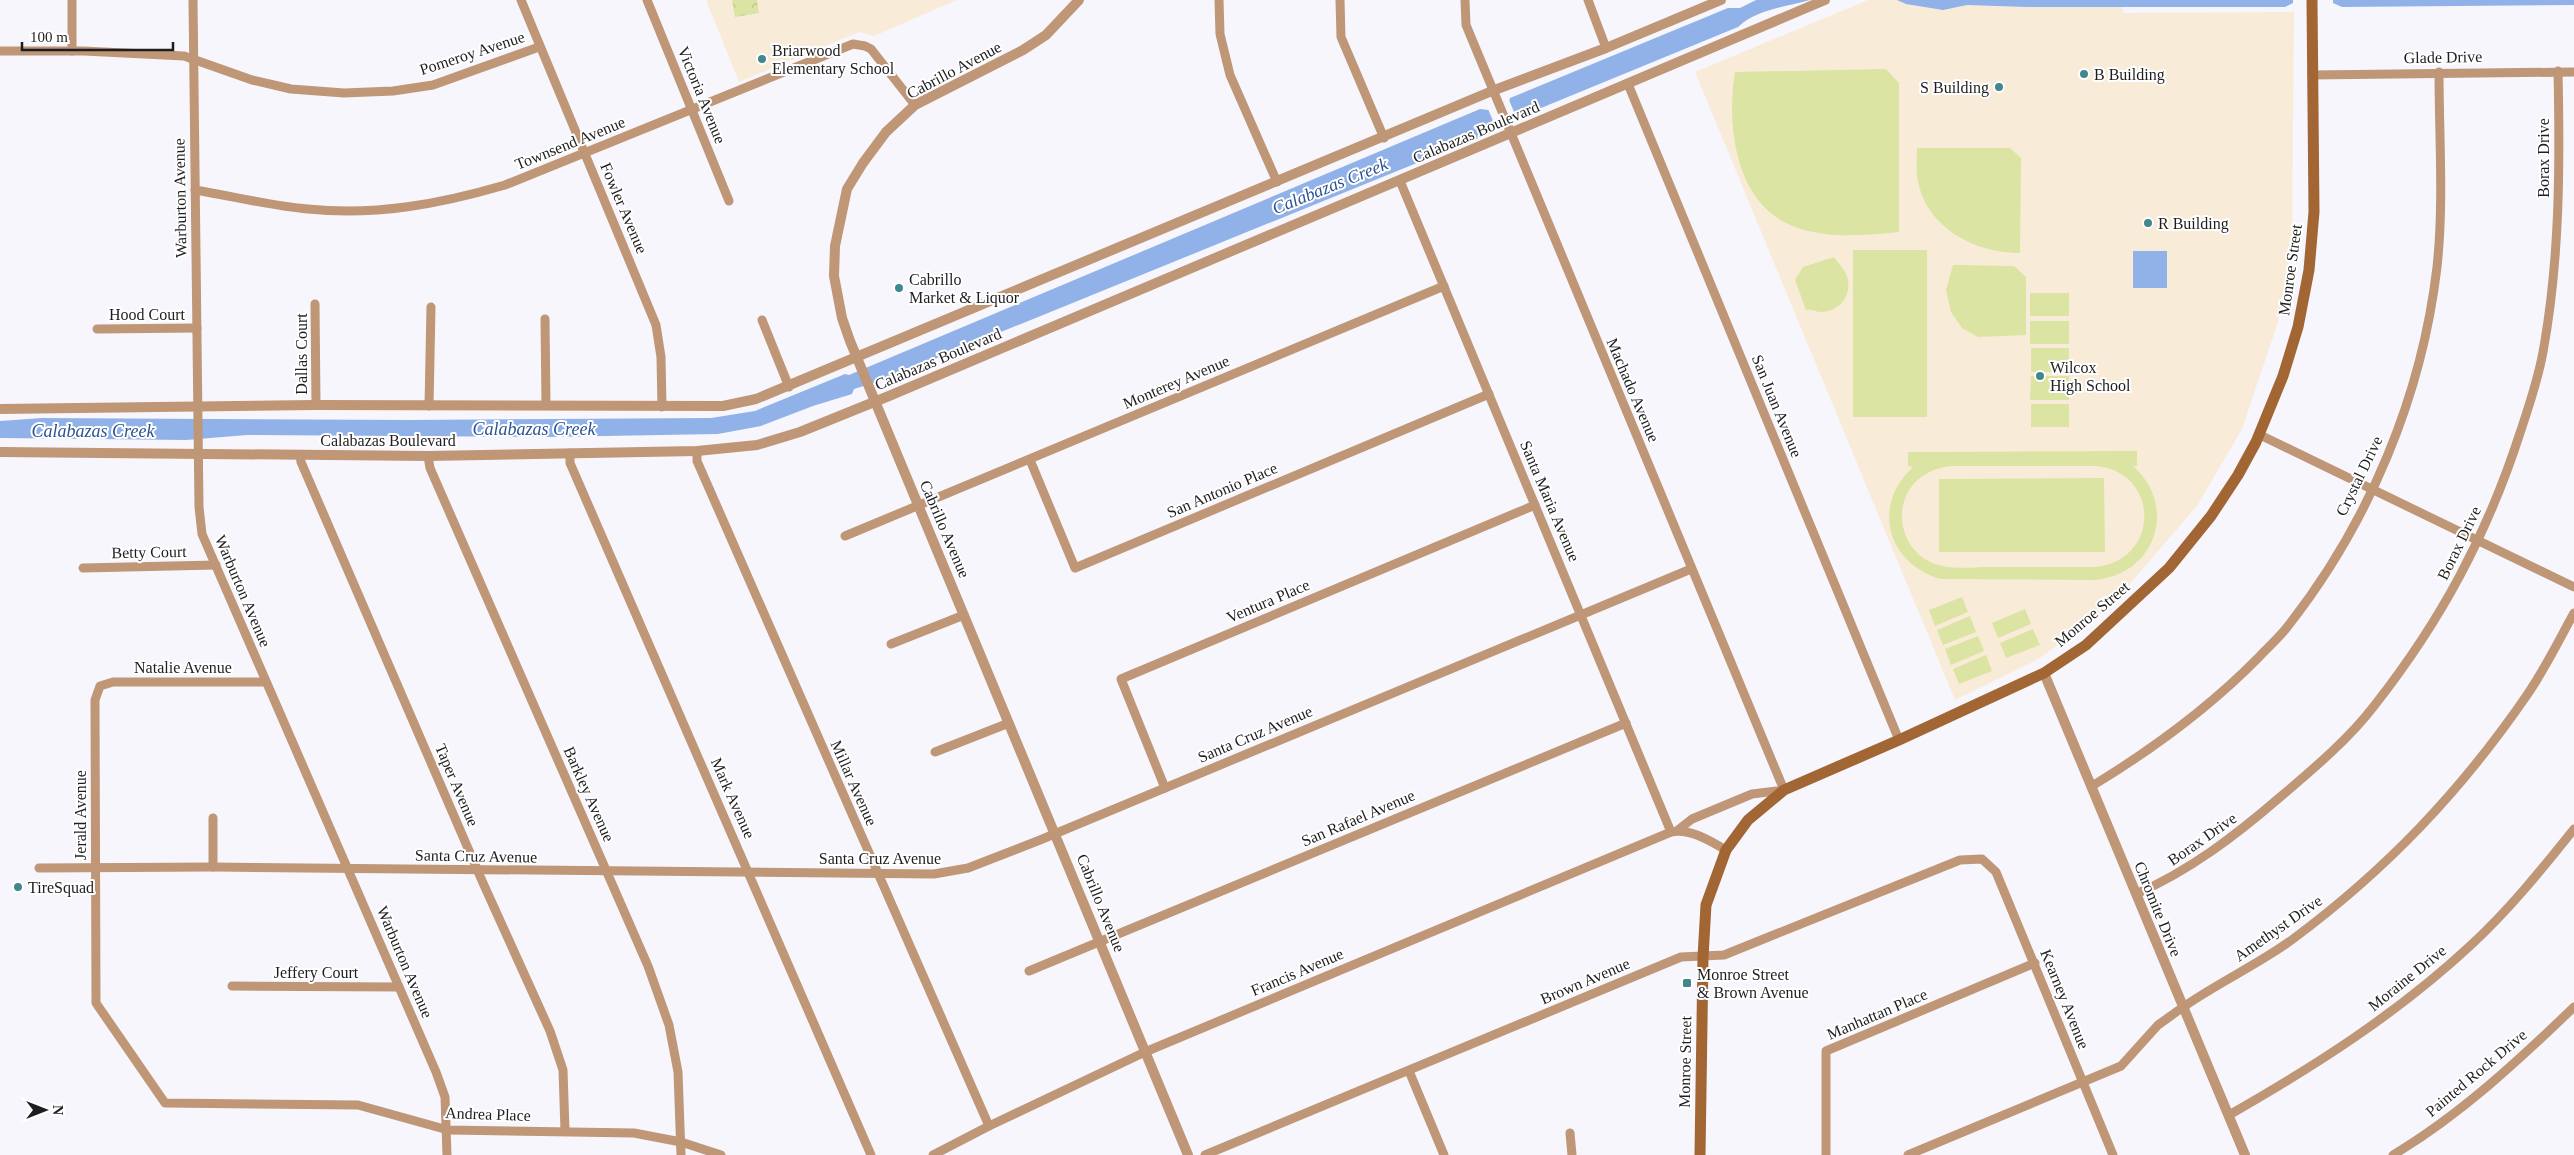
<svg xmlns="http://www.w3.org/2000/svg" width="2574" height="1155" font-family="'Times New Roman',serif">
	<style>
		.education { fill: #f8ecd8 }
		.park { fill: url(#park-crowns) }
		.pitch { fill: #dbe4a2; fill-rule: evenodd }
		.water { fill: #90b2e9 }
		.pier { fill: #f7f6fd }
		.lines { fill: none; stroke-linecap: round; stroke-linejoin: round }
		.minor { stroke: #bf9676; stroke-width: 9 }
		.tertiary { stroke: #bf9676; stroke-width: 10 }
		.secondary { stroke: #a16633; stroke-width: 11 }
		.poi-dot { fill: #40878e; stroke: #fff; stroke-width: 2 }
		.labels { text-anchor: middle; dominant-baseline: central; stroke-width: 4; stroke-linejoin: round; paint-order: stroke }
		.poi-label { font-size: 16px; fill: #1e1e20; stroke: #fff; text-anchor: start }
		.street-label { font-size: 16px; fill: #1e1e20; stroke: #fff }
		.water-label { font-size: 18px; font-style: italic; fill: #2a5395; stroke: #fff }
	</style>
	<defs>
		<pattern id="park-crowns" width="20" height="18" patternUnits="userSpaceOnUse" patternTransform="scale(1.25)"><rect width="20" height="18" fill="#dbe4a2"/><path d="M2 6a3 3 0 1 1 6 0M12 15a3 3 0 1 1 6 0" fill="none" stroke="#bcc38b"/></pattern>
	</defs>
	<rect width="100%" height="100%" fill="#f7f6fd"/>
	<g class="education">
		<path d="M706 0H957L874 36 859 32 739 82Z"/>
		<path d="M1868 0H2123V13L2294 12 2292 242 2278 322 2242 429 2197 506 2109 608 2037 660 1955 700 1695 72Z"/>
	</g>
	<path class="park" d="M732 0H757L759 13 735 17Z"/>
	<g class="pitch">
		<path d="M1886 69 1899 83V232C1861 236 1817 240 1782 221 1733 193 1727 120 1735 72Z"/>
		<path d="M1917 148H2010L2021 158 2020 253C1973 253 1923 226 1917 175 1916 166 1917 156 1917 148Z"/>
		<rect x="1853" y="250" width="74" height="167"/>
		<path d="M1834 257C1838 263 1845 270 1847 276 1853 294 1840 312 1821 312 1815 312 1812 308 1806 310L1795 280 1803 267Z"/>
		<path d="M1953 265 2014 266 2026 277V335L1978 337 1962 328 1951 312 1946 290Z"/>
		<rect x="2030" y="293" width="39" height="23"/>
		<rect x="2030" y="321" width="39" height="23"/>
		<rect x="2031" y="348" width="38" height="24"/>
		<path d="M2031 376H2069V400H2030Z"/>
		<rect x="2031" y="404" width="38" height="23"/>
		<path d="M2137 451V466H2133C2179 507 2155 575 2095 580L1941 579C1887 564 1871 505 1913 467L1908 466V452ZM2094 466C2161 470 2161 561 2095 567 2059 567 2024 567 1988 567 1971 567 1951 570 1935 564 1907 554 1895 522 1906 496 1915 477 1932 468 1952 466Z"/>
		<path d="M2104 478 2105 552H1939V479Z"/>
		<path d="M1962 597 1968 612 1935 626 1929 610Z"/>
		<path d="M2025 609 2031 624 1998 638 1992 623Z"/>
		<path d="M1970 616 1976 632 1943 645 1937 630Z"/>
		<path d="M2033 629 2040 645 2006 658 2000 643Z"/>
		<path d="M1978 636 1984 651 1951 665 1945 649Z"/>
		<path d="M1986 655 1992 671 1959 684 1953 669Z"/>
	</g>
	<g class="water">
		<path d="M1756 0H1810C1786 7 1757 9 1738 27L1495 127 1493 132 883 380 854 389 852 394 813 406 761 426 718 434 548 437 247 435 186 440 0 438V421L42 418 410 420 711 418 755 411 845 374 849 375 1480 109 1488 110 1509 102 1510 98 1728 8H1740Z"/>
		<path d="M1897 0H2293V3L2285 7H2027L1967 5 1943 10 1906 4Z"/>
		<path d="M2333 0H2574V5L2342 7 2333 3Z"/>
		<rect x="2133" y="251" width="34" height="37"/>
	</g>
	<path class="pier" d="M1509 100 1517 119 1496 128 1488 109Z"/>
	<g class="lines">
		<g class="minor">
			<path d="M72 0V51"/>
			<path d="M193 0 199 507 202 534 436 1072 445 1097 447 1155"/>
			<path d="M521 0 656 325 661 357 662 407"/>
			<path d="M647 0 729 201"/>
			<path d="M1219 0 1220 34 1230 75 1277 182"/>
			<path d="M1340 0 1341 37 1384 138"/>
			<path d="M1465 0 1466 25 1784 790 1752 794 1692 819 1678 830"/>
			<path d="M1588 0 1606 48"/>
			<path d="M0 51H84L184 56 252 80 291 89 344 93 393 91 433 85 539 47"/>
			<path d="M2312 75 2574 72"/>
			<path d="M1628 84 1899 740"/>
			<path d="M1400 181 1671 832"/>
			<path d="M195 190C232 196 271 206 308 209 376 216 440 204 505 185L853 44 865 46 871 49 915 105"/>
			<path d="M315 304 316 405"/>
			<path d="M545 319 546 405"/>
			<path d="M762 320 789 387"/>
			<path d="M97 329 197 328"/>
			<path d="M429 406 431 307"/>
			<path d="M2260 435 2574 587"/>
			<path d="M697 451V461L989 1126"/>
			<path d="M570 453V463L871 1155"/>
			<path d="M300 455 301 462 483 883 550 1031 563 1070 565 1131"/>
			<path d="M428 456 430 468 648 966 669 1025 678 1072 681 1155"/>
			<path d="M1030 460 1075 568 1489 394"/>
			<path d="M845 536 1444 286"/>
			<path d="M83 568 216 565"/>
			<path d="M891 644 964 615"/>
			<path d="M266 682H113L100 686 95 700 96 1003 165 1103 358 1105 448 1130 634 1133 681 1142 721 1155"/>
			<path d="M935 752 1009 723"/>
			<path d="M2092 786C2153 749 2209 708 2259 657 2268 647 2280 637 2288 626 2369 523 2422 396 2437 267 2444 203 2439 136 2439 72"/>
			<path d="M1165 788 1121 679 1535 505"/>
			<path d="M213 867V818"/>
			<path d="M39 868 213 867 934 874 968 868 1040 840 1691 569"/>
			<path d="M2136 894C2189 871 2235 836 2279 798 2312 770 2348 740 2374 706 2441 621 2487 535 2520 433 2529 406 2538 380 2543 352 2560 259 2560 165 2558 71"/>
			<path d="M1029 971 1626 723"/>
			<path d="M232 986 399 987"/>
			<path d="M1409 1071 1444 1155"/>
			<path d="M2229 1115C2315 1066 2398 1013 2471 945 2509 910 2542 869 2574 829"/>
			<path d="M1570 1133 1572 1155"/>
			<path d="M933 1155 989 1126 1145 1052 1671 832C1690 828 1710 841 1726 850"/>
			<path d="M1205 1155 1681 957 1724 955 1960 860 1982 859 1996 872 2113 1155"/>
			<path d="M1826 1155V1051L2035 963"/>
			<path d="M1908 1155 2121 1066 2158 1025 2172 1015C2210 986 2255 967 2293 939 2387 869 2461 791 2527 695 2545 669 2559 640 2574 613"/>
			<path d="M2393 1155C2460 1115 2518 1061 2574 1007"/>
		</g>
		<g class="tertiary">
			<path d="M1079 0 1046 35 1023 50 915 105 886 132 863 163 847 189 835 246 834 276 842 318 850 341 1188 1155"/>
			<path d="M0 409 316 405 723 406 756 399 1492 91 1606 48 1721 0"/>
			<path d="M0 452 428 456 697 451 757 445 800 432 889 396 1825 0"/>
			<path d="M2044 673 2245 1155"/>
		</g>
		<path class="secondary" d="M1700 1155 1703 957 1706 905 1726 850 1748 820 1784 790 1899 740 2044 673 2086 645 2169 568 2211 516 2238 475 2256 442 2283 376 2298 327 2309 270 2314 212 2312 0"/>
	</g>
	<g class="poi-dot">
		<circle cx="762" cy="59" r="5"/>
		<circle cx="2084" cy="74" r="5"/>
		<circle cx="1999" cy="87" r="5"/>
		<circle cx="2148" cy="223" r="5"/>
		<circle cx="899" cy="288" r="5"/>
		<circle cx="2040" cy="376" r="5"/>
		<circle cx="18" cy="887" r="5"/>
		<rect x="1682" y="978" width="10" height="10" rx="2.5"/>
	</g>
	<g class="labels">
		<g class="poi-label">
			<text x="772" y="50">Briarwood<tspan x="772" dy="18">Elementary School</tspan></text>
			<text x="2094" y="74">B Building</text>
			<text x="1989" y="87" text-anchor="end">S Building</text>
			<text x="2158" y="223">R Building</text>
			<text x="909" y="279">Cabrillo<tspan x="909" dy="18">Market &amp; Liquor</tspan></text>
			<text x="2050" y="367">Wilcox<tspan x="2050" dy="18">High School</tspan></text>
			<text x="28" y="887">TireSquad</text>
			<text x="1697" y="974">Monroe Street<tspan x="1697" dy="18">&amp; Brown Avenue</tspan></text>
		</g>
		<g class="street-label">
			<text transform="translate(472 53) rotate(-18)">Pomeroy Avenue</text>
			<text transform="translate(2443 57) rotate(-1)">Glade Drive</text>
			<text transform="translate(954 70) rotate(-28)">Cabrillo Avenue</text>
			<text transform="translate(702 95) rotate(68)">Victoria Avenue</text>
			<text transform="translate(1476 132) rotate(-23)">Calabazas Boulevard</text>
			<text transform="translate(570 143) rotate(-22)">Townsend Avenue</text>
			<text transform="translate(2543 158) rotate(-90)">Borax Drive</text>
			<text transform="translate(180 198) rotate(-91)">Warburton Avenue</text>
			<text transform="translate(624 208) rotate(67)">Fowler Avenue</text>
			<text transform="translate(2290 270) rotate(-82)">Monroe Street</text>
			<text x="147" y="314">Hood Court</text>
			<text transform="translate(301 354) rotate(-90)">Dallas Court</text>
			<text transform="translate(938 359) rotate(-23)">Calabazas Boulevard</text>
			<text transform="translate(1176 382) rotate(-23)">Monterey Avenue</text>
			<text transform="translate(1633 390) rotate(67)">Machado Avenue</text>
			<text transform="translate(1777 406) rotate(68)">San Juan Avenue</text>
			<text x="388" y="440">Calabazas Boulevard</text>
			<text transform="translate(2359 476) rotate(-64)">Crystal Drive</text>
			<text transform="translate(1222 490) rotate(-23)">San Antonio Place</text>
			<text transform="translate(1550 501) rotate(67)">Santa Maria Avenue</text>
			<text transform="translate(945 529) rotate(67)">Cabrillo Avenue</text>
			<text transform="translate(2459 543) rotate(-64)">Borax Drive</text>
			<text transform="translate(149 552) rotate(-1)">Betty Court</text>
			<text transform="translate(243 591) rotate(67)">Warburton Avenue</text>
			<text transform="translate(1268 601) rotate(-23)">Ventura Place</text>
			<text transform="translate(2092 614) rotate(-40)">Monroe Street</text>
			<text x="183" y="667">Natalie Avenue</text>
			<text transform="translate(1255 734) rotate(-23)">Santa Cruz Avenue</text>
			<text transform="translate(854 783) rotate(66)">Millar Avenue</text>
			<text transform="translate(457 785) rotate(67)">Taper Avenue</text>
			<text transform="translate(589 794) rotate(66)">Barkley Avenue</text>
			<text transform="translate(733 798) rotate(66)">Mark Avenue</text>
			<text transform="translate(80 815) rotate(-90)">Jerald Avenue</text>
			<text transform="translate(1358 818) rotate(-23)">San Rafael Avenue</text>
			<text transform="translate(2202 839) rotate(-35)">Borax Drive</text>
			<text transform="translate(476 856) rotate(1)">Santa Cruz Avenue</text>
			<text x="880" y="858">Santa Cruz Avenue</text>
			<text transform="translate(1101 903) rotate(68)">Cabrillo Avenue</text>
			<text transform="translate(2158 909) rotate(68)">Chromite Drive</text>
			<text transform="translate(2278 928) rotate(-35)">Amethyst Drive</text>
			<text transform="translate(405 962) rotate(67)">Warburton Avenue</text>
			<text x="316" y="972">Jeffery Court</text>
			<text transform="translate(1297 972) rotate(-23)">Francis Avenue</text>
			<text transform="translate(2407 978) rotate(-39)">Moraine Drive</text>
			<text transform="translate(1585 981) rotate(-23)">Brown Avenue</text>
			<text transform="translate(2065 999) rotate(68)">Kearney Avenue</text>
			<text transform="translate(1877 1014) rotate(-23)">Manhattan Place</text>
			<text transform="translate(1685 1062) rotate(-89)">Monroe Street</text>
			<text transform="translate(2476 1073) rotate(-40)">Painted Rock Drive</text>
			<text transform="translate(488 1114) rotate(2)">Andrea Place</text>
		</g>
		<g class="water-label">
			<text transform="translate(1330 186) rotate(-22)">Calabazas Creek</text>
			<text x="534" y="429">Calabazas Creek</text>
			<text x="93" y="431">Calabazas Creek</text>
		</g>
	</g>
	<g transform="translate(45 1110) rotate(90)" stroke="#ffffff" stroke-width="4" paint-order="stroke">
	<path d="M0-4L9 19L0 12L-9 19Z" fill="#1e1e20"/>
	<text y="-8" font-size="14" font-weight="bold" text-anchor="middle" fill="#1e1e20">N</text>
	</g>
	<path d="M22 42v8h151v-8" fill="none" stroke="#1e1e20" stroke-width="2.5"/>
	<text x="30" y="42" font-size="15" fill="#1e1e20" stroke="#ffffff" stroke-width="4" paint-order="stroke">100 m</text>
</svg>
